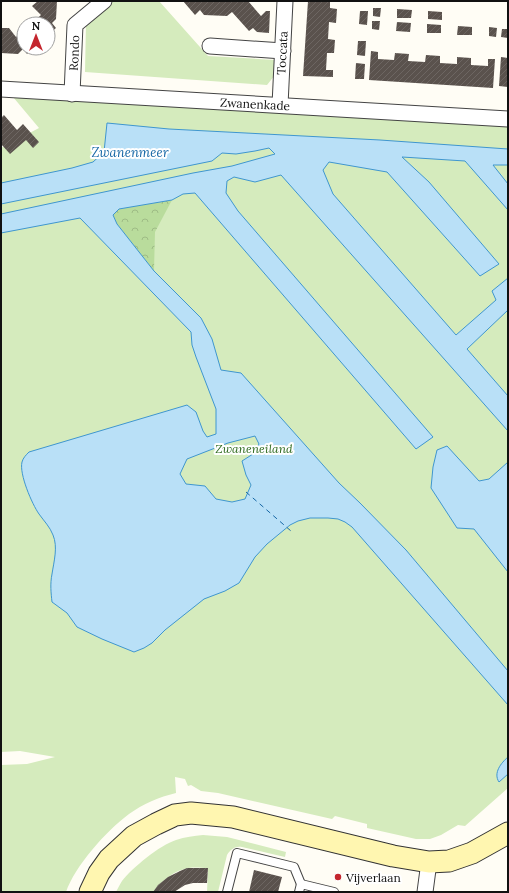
<svg xmlns="http://www.w3.org/2000/svg" width="509" height="893" font-family="Lora,serif">
	<style>
		.green { fill: #d5ebbd }
		.forest { fill: url(#forest-crowns) }
		.water { fill: #b9e0f7; stroke: #3f96cf; fill-rule: evenodd }
		.lines { fill: none; stroke-linecap: round; stroke-linejoin: round }
		.ferry { stroke: #1768a6; stroke-width: 1; stroke-dasharray: 5 4; stroke-linecap: butt }
		.building { fill: url(#building-hatch) }
		.lane-casing { stroke: #444; stroke-width: 10 }
		.street-casing { stroke: #444; stroke-width: 17 }
		.secondary-casing { stroke: #333; stroke-width: 23 }
		.lane { stroke: #fff; stroke-width: 8 }
		.street { stroke: #fff; stroke-width: 15 }
		.secondary { stroke: #fff6b0; stroke-width: 21 }
		.poi-dot { fill: #c4262e; stroke: #fff; stroke-width: 1.5 }
		.labels { text-anchor: middle; dominant-baseline: central; stroke-width: 4; stroke-linejoin: round; paint-order: stroke }
		.street-label { font-size: 12px; fill: #111; stroke: #fff }
		.park-label { font-size: 12px; font-style: italic; fill: #2f6b1f; stroke: #fff }
		.poi-label { font-size: 12px; fill: #111; stroke: #fff; text-anchor: start }
		.water-label { font-size: 13px; font-style: italic; fill: #1768a6; stroke: #fff }
	</style>
	<defs>
		<pattern id="forest-crowns" width="20" height="18" patternUnits="userSpaceOnUse"><rect width="20" height="18" fill="#b9dc9c"/><path d="M2 6a3 3 0 1 1 6 0M12 15a3 3 0 1 1 6 0" fill="none" stroke="#9ebc85"/></pattern>
		<pattern id="building-hatch" width="6" height="6" patternUnits="userSpaceOnUse"><rect width="6" height="6" fill="#5a524d"/><path d="M-1 1l2-2M0 6l6-6M5 7l2-2" fill="none" stroke="#6d6662"/></pattern>
	</defs>
	<rect width="100%" height="100%" fill="#fffdf5"/>
	<g class="green">
		<path d="M110 1H159L208 56 275 60V75L267 85 85 72 86 22Z"/>
		<path d="M13 97 508 123V788L465 826 458 825 441 835 430 839H416L367 828V824L335 816 332 819 218 793 201 791 191 785 188 786 185 779 175 777 176 793C159 797 143 804 129 814 106 831 75 866 66 892H1V765L27 764 55 757 20 751 1 752V148L39 128Z"/>
		<path d="M203 835 227 837 286 852 285 857 242 847C235 846 231 849 227 855L218 892H207L208 868C202 868 195 867 189 868 174 870 162 881 153 892H116C118 888 120 884 122 881 132 868 160 845 176 840 185 837 194 836 203 835Z"/>
	</g>
	<path class="forest" d="M172 200 155 232 154 271 117 224 113 215 118 209Z"/>
	<g class="water">
		<path d="M107 123 169 129 380 140 508 149V165H493L508 184V210L465 161 402 157 429 182 499 264 480 276 387 172 329 162 323 170 333 194 456 335 496 300 492 291 508 278V310L467 349 508 396V431L281 175 255 182 234 177 227 181 226 193 238 211 433 437 416 449 195 193 183 194 172 200 119 209 113 215 117 224 154 271 201 318 212 339 221 370 241 373 339 483 360 503 406 550 508 671V705L352 527 345 522 338 519 328 518H310L298 521 290 525 267 544 255 557 239 583 225 591 204 599 165 630 152 643 144 648 134 652 102 639 77 627 67 613 52 602C51 593 50 584 52 574 54 561 58 547 53 535 50 527 44 521 39 514 32 504 19 474 22 462 23 458 26 455 29 452L187 405 196 412 203 431 207 437 216 434V409L196 357 192 345 191 332 80 218 1 233V214L193 173 232 166 275 154 269 148 255 151 236 154 222 153 212 161 1 204V183L72 168 93 162 104 152ZM255 436 259 444 253 454 242 461 246 475 251 485 245 499 232 502 216 499 205 486 186 484 180 474 187 459 228 443Z"/>
		<path d="M447 446 479 481 489 479 508 462V572L474 529 457 528 431 488 433 467 437 450Z"/>
		<path d="M508 757V774L499 782C493 773 501 763 508 757Z"/>
	</g>
	<g class="lines">
		<path class="ferry" d="M246 492 291 531"/>
	</g>
	<g class="building">
		<path d="M38 1H57L56 19 52 23 56 28 48 35V24H31L41 15 32 6Z"/>
		<path d="M183 1H248L261 16 266 11H270L269 33 257 32 253 28 249 31 232 12 227 16 204 15 200 10 195 15Z"/>
		<path d="M308 1H330V8L337 9 336 23 329 22 328 39 335 40 334 53H327L326 70H333V77L303 76Z"/>
		<path d="M373 8H381L380 17 373 16Z"/>
		<path d="M397 9 412 10 411 18H397Z"/>
		<path d="M360 11H368L367 25 359 24Z"/>
		<path d="M428 11 442 12V20L428 19Z"/>
		<path d="M372 21H380L379 30 372 29Z"/>
		<path d="M397 22 411 23 410 32 396 31Z"/>
		<path d="M427 24 441 25V33H427Z"/>
		<path d="M458 26 472 27V35H457Z"/>
		<path d="M489 27 497 28 496 37 489 36Z"/>
		<path d="M1 28H9L16 37 24 30V48H33L27 54 23 49 18 54 1 53Z"/>
		<path d="M502 29H508V38L501 37Z"/>
		<path d="M358 41H366L365 56 357 55Z"/>
		<path d="M371 51 378 52V59L394 60 395 53 409 54 408 61 425 62 426 55 440 56V63L457 64V57L471 58V65L488 66V59H495L493 88 369 80Z"/>
		<path d="M501 57 508 58V87L499 86Z"/>
		<path d="M356 63 365 64 364 79H355Z"/>
		<path d="M4 115 17 130 23 124 39 142 33 148 26 140 10 154 1 144V118Z"/>
		<path d="M187 868H208L207 883H193L185 885 174 892H153L158 885 168 877 180 871Z"/>
		<path d="M254 870 282 877 278 892H249Z"/>
	</g>
	<g class="lines">
		<defs>
			<g id="lane">
				<path d="M227 892 237 853 294 867 301 884"/>
				<path d="M299 892 301 884 334 892"/>
			</g>
			<g id="street">
				<path d="M210 46 283 51"/>
				<path d="M1 89 508 119"/>
				<path d="M72 94 75 25 104 1"/>
				<path d="M280 105 285 1"/>
				<path d="M425 892 429 862"/>
			</g>
			<path id="secondary" d="M90 892 99 873 109 859 134 836 156 824 175 815 191 813 233 817 393 856 429 862 449 861 472 853 508 833"/>
		</defs>
		<use href="#lane" class="lane-casing"/>
		<use href="#street" class="street-casing"/>
		<use href="#secondary" class="secondary-casing"/>
		<use href="#lane" class="lane"/>
		<use href="#street" class="street"/>
		<use href="#secondary" class="secondary"/>
	</g>
	<circle class="poi-dot" cx="338" cy="877" r="4"/>
	<g class="labels">
		<g class="street-label">
			<text transform="translate(74 53) rotate(-88)">Rondo</text>
			<text transform="translate(282 53) rotate(-87)">Toccata</text>
			<text transform="translate(255 104) rotate(3)">Zwanenkade</text>
		</g>
		<g class="park-label">
			<text x="254" y="448">Zwaneneiland</text>
		</g>
		<g class="poi-label">
			<text x="346" y="877">Vijverlaan</text>
		</g>
		<g class="water-label">
			<text x="130" y="152">Zwanenmeer</text>
		</g>
	</g>
	<rect width="509" height="893" fill="none" stroke="#111111" stroke-width="4"/>
	<g transform="translate(36 36)"><circle r="19" fill="#ffffff" stroke="#a0a0a0"/>
	<path d="M0-3L7 15L0 10L-7 15Z" fill="#c4262e"/>
	<text y="-6" font-size="11" font-weight="bold" text-anchor="middle" fill="#111111">N</text>
	</g>
</svg>
